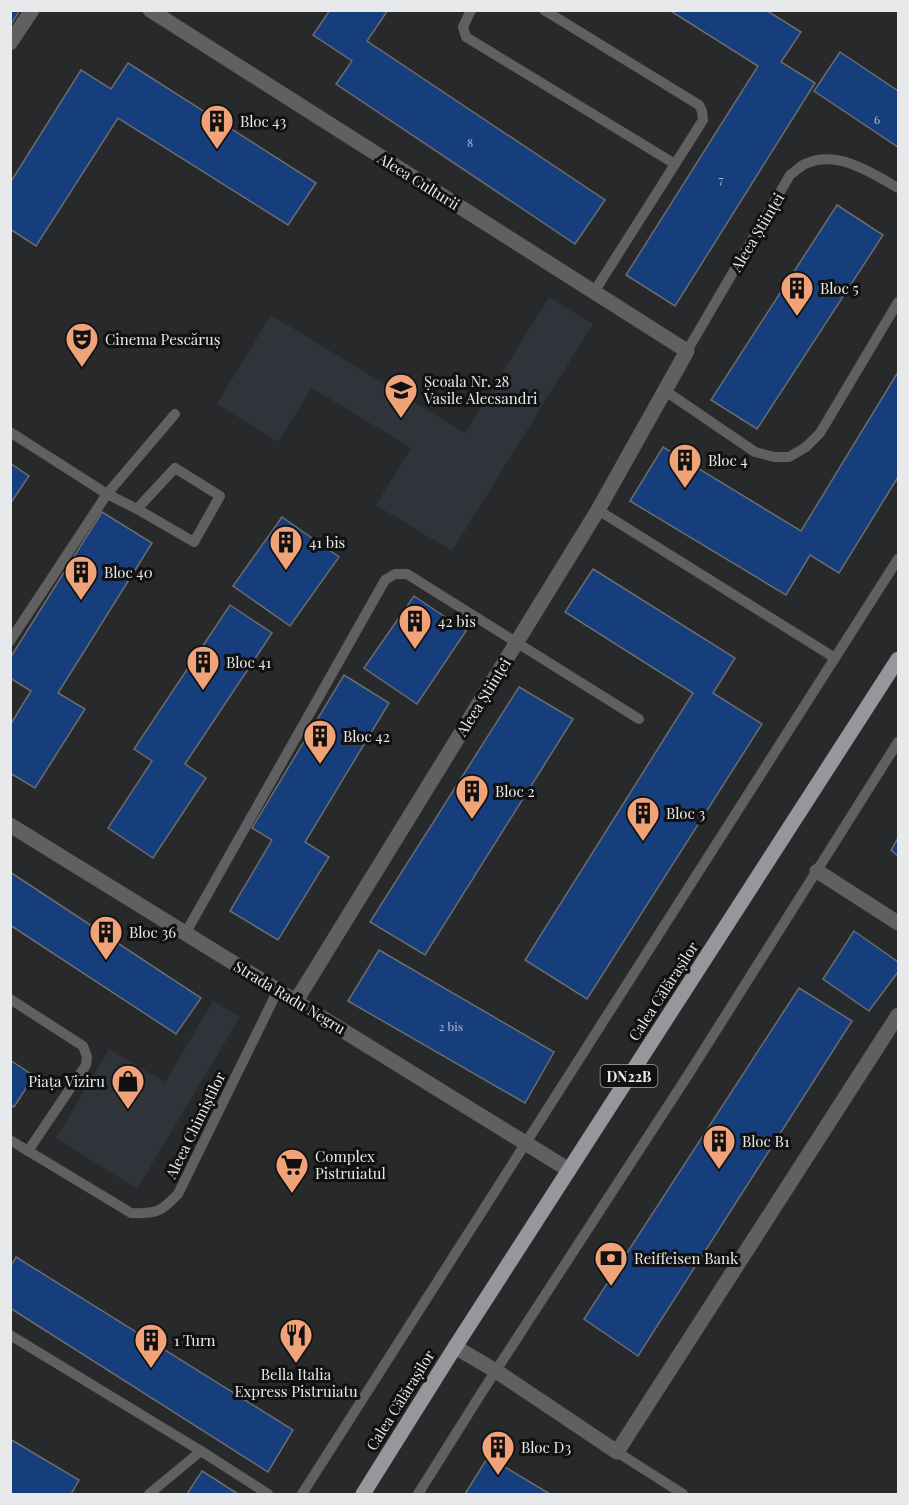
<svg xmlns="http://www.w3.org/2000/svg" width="909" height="1505" font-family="'Playfair Display',serif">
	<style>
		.built { fill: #2f343b }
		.building { fill: #173e7c; stroke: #6a6c6e; stroke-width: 1.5 }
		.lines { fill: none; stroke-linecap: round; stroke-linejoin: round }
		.service { stroke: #606061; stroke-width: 10 }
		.minor { stroke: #606061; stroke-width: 15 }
		.primary { stroke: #96979a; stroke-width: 15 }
		.labels { text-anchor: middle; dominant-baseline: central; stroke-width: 6; stroke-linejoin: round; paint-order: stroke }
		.number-label { font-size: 12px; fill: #b4bece }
		.shield { fill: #111112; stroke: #a8a8a9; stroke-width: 1.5 }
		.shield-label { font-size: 14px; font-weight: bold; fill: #e8e9ea }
		.poi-label { font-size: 15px; fill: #e8e9ea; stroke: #111112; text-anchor: start }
		.street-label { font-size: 15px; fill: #e8e9ea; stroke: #111112 }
	</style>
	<rect width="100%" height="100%" fill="#27292b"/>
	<g class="built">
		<path d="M549 297 593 324 452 551 376 505 411 448 312 388 278 442 217 404 271 315 465 433Z"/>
		<path d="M213 1001 240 1017 137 1189 56 1138 109 1049 165 1082Z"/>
	</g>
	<g class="building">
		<path d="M10 10H20L10 26Z"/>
		<path d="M330 10H388L367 41 605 200 575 244 336 84 352 61 313 35Z"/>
		<path d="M669 10H766L801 32 781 62 815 83 675 306 626 275 758 66Z"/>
		<path d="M840 52 898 91V147L814 91Z"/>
		<path d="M128 63 316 183 288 225 118 118 36 246 10 229V183L81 70 111 89Z"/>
		<path d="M837 205 883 235 757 429 711 400Z"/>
		<path d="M898 372V477L839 573 810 555 786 595 630 501 663 447 801 531Z"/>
		<path d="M10 463 29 476 10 504Z"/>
		<path d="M102 512 152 543 58 693 85 709 35 788 10 773V725L31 691 10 678V658Z"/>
		<path d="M282 517 339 557 290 626 233 586Z"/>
		<path d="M593 569 735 658 713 693 762 724 587 999 525 960 693 693 565 612Z"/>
		<path d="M414 596 466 631 417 704 364 668Z"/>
		<path d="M230 605 272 633 185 764 206 778 153 858 108 828 152 761 134 749Z"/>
		<path d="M344 675 389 703 305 842 329 857 278 940 230 911 272 840 252 828Z"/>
		<path d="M519 687 573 719 425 955 370 922Z"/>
		<path d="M898 838V856L891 850Z"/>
		<path d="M10 872 201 998 176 1034 10 925Z"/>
		<path d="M854 931 898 962V972L869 1011 823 979Z"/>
		<path d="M379 950 554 1052 525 1103 348 1001Z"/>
		<path d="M799 988 852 1021 638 1356 584 1319Z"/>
		<path d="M10 1060 34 1076 14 1107 10 1104Z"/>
		<path d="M16 1257 293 1430 268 1472 10 1308V1268Z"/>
		<path d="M10 1439 79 1480 71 1494H10Z"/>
		<path d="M488 1457 550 1494H465Z"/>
		<path d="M202 1471 238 1494H187Z"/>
	</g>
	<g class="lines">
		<g class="service">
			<path d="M471 10 463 27 466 37 675 164"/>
			<path d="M544 10 699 105 702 111 703 120 594 292"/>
			<path d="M687 351 790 175C795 172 800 166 805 164 837 149 872 173 898 188"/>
			<path d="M664 390 755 452 774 457H789L806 447 820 433 898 302"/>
			<path d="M10 432 107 494 10 641"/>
			<path d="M137 509 175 468 220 496 194 542 137 509 107 494 175 414"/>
			<path d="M598 510 835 658"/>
			<path d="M185 934 385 580 395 574H407L639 719"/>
			<path d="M10 999 83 1046 87 1057 86 1065 28 1151"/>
			<path d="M10 1140 131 1213C156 1214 161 1212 178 1194L278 990"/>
			<path d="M10 1335 201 1451"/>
			<path d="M617 1452 683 1494"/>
			<path d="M149 1494 201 1451 268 1494"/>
			<path d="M302 1494 898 559"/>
			<path d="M418 1494 482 1392 688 1075 898 742"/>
		</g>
		<g class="minor">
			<path d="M150 10 687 351 598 510 296 1001"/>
			<path d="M10 43 32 10"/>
			<path d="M10 825 569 1170"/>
			<path d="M817 871 898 923"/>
			<path d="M455 1347 496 1371 617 1452 898 1015"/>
		</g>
		<path class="primary" d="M363 1494 455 1347 898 659"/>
	</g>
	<defs>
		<symbol id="building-pin" viewBox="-11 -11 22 30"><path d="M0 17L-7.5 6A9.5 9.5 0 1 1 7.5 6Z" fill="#f0a278" stroke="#111112"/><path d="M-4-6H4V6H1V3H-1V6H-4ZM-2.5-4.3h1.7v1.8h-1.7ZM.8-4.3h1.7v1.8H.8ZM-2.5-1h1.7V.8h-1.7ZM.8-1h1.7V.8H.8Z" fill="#111"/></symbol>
		<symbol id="theatre-pin" viewBox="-11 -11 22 30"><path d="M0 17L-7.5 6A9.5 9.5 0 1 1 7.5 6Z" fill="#f0a278" stroke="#111112"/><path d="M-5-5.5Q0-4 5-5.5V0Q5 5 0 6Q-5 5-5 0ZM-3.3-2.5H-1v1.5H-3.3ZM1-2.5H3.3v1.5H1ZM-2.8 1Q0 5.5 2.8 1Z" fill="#111"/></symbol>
		<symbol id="school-pin" viewBox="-11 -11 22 30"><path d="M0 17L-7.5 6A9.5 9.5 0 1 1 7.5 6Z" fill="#f0a278" stroke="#111112"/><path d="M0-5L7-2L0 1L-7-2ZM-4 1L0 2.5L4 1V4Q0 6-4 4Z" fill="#111"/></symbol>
		<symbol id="shop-pin" viewBox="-11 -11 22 30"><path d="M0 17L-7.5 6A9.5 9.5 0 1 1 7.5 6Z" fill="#f0a278" stroke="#111112"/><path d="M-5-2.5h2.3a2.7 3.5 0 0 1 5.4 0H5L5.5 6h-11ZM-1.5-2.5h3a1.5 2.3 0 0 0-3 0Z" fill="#111"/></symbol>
		<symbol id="supermarket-pin" viewBox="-11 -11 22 30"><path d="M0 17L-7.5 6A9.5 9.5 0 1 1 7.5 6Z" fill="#f0a278" stroke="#111112"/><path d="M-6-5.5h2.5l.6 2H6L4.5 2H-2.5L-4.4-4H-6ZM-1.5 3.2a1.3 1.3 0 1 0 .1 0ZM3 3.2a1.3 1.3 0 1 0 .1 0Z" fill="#111"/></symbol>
		<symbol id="bank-pin" viewBox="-11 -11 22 30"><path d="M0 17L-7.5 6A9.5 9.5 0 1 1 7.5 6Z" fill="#f0a278" stroke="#111112"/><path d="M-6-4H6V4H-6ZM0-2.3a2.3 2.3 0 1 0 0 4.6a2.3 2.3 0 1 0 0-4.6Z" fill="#111"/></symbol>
		<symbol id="restaurant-pin" viewBox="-11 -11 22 30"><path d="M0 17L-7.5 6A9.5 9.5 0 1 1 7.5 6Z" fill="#f0a278" stroke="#111112"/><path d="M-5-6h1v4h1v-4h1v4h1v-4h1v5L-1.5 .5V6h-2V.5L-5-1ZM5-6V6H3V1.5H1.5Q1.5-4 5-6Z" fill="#111"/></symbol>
	</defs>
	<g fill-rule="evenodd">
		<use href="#building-pin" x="198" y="102" width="38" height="52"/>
		<use href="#building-pin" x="778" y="269" width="38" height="52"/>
		<use href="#theatre-pin" x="63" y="320" width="38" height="52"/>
		<use href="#school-pin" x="382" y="371" width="38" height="52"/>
		<use href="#building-pin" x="666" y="441" width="38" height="52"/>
		<use href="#building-pin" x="267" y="523" width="38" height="52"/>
		<use href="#building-pin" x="62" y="553" width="38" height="52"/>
		<use href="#building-pin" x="396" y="602" width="38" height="52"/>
		<use href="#building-pin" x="184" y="643" width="38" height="52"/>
		<use href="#building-pin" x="301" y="717" width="38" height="52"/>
		<use href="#building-pin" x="453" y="772" width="38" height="52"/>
		<use href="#building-pin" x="624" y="794" width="38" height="52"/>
		<use href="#building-pin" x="87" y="913" width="38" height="52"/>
		<use href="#shop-pin" x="109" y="1062" width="38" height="52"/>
		<use href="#building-pin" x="700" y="1122" width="38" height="52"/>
		<use href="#supermarket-pin" x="273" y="1146" width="38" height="52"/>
		<use href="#bank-pin" x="592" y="1239" width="38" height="52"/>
		<use href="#restaurant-pin" x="277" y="1316" width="38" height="52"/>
		<use href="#building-pin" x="132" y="1321" width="38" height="52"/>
		<use href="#building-pin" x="479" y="1428" width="38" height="52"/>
	</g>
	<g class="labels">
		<g class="number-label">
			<text x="877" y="119">6</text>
			<text x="470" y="142">8</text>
			<text x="721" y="179">7</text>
			<text x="451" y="1026">2 bis</text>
		</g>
		<rect class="shield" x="600.5" y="1065" width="57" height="22" rx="4.5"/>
		<g class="shield-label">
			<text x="629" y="1076">DN22B</text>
		</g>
		<g class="poi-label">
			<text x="240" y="121">Bloc 43</text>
			<text x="820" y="288">Bloc 5</text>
			<text x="105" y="339">Cinema Pescăruș</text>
			<text x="424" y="381">Școala Nr. 28<tspan x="424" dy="17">Vasile Alecsandri</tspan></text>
			<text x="708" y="460">Bloc 4</text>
			<text x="309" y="542">41 bis</text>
			<text x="104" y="572">Bloc 40</text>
			<text x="438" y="621">42 bis</text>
			<text x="226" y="662">Bloc 41</text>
			<text x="343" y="736">Bloc 42</text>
			<text x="495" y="791">Bloc 2</text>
			<text x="666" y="813">Bloc 3</text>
			<text x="129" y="932">Bloc 36</text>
			<text x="105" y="1081" text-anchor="end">Piața Viziru</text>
			<text x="742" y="1141">Bloc B1</text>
			<text x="315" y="1156">Complex<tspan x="315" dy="17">Pistruiatul</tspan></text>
			<text x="634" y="1258">Reiffeisen Bank</text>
			<text x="174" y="1340">1 Turn</text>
			<text x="296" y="1374" text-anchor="middle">Bella Italia<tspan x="296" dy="17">Express Pistruiatu</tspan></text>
			<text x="521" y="1447">Bloc D3</text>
		</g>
		<g class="street-label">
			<text transform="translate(419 181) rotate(32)">Aleea Culturii</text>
			<text transform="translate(757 232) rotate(-59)">Aleea Științei</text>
			<text transform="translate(483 697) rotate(-58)">Aleea Științei</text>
			<text transform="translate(663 991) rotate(-57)">Calea Călărașilor</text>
			<text transform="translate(290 997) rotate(31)">Strada Radu Negru</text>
			<text transform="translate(195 1125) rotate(-64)">Aleea Chimiștilor</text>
			<text transform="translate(400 1400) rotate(-58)">Calea Călărașilor</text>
		</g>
	</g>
	<rect width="909" height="1505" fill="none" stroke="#e8e9ea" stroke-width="24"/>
</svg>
